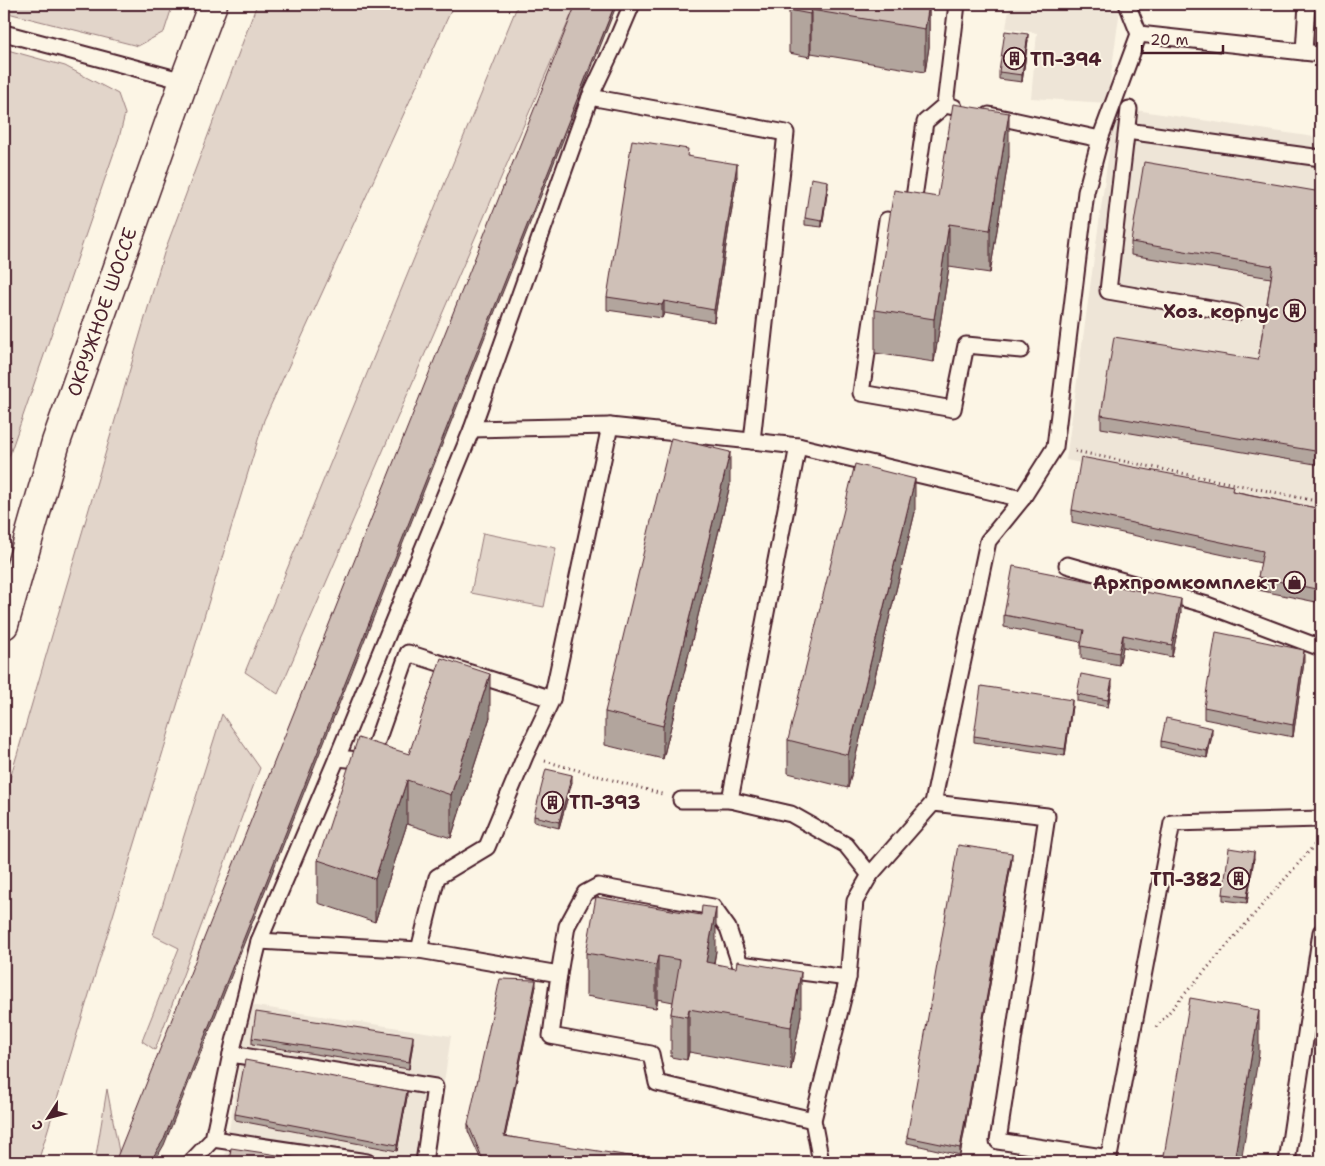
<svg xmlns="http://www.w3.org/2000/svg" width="1325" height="1166" font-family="'Shantell Sans',sans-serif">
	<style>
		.built { fill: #eee5d7 }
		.green { fill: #e2d5ca; stroke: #967a7a }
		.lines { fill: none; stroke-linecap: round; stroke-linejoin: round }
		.lane-casing { stroke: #4a1f2b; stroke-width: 19 }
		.secondary-casing { stroke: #4a1f2b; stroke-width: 31 }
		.path { stroke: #4a1f2b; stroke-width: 3; stroke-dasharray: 1 4; stroke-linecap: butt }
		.lane { stroke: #fcf5e5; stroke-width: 15 }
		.secondary { stroke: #fcf5e5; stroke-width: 28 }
		.wall { fill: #b2a59d; stroke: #4a1f2b }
		.shaded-wall { fill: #918680; stroke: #4a1f2b }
		.building { fill: #cfc0b7; stroke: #4a1f2b }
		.labels { text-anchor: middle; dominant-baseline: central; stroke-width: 4; stroke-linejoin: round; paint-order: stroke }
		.poi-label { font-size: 19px; font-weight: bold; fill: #4a1f2b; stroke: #fcf5e5; text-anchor: end }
		.street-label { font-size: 19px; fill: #4a1f2b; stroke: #fcf5e5 }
	</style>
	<rect width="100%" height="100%" fill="#fcf5e5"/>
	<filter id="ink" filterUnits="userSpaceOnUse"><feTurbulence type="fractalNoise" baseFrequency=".02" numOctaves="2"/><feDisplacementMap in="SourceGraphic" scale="10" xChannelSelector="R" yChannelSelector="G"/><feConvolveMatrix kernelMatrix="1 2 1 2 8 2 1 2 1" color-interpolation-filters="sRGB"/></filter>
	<g filter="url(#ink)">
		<g class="built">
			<path d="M1010 4H1091L1120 9 1107 103 1031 98 1037 33 1006 28Z"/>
			<path d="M1115 107 1321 138V510L1066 460Z"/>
			<path d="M249 1005 451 1036 432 1162H224Z"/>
		</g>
		<g class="green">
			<path d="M4 4H173L164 32 138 46 4 12Z"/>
			<path d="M257 4H454L264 420 38 1162H4V799L164 253Z"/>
			<path d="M518 4H576L278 694 245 672Z"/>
			<path d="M4 49 65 66 118 94 125 114 119 138 4 471Z"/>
			<path d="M483 533 556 548 544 607 471 593Z"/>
			<path d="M222 714 260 768 155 1050 142 1041 179 948 153 935Z"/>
			<path d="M107 1089 121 1162H95Z"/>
		</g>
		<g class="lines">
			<defs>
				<g id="lane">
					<path d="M4 33 184 81"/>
					<path d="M1139 34 1321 54"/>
					<path d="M1304 52 1307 4"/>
					<path d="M590 97 786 133 752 441"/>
					<path d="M945 105 925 122 910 225 887 220 861 393 953 409 966 345 1021 350"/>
					<path d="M954 107 945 105 957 4"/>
					<path d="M1129 109 1108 291 1235 313"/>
					<path d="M989 115 1100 139 1139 34 1127 4"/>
					<path d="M1127 131 1321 158"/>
					<path d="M472 429 610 426 798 446 1022 499"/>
					<path d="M798 446 730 800 791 814 846 845 870 875"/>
					<path d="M1067 565 1207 605 1321 648"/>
					<path d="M337 758 370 761 408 653 552 699"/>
					<path d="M681 800H730"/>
					<path d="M933 803 1047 816 998 1141 1109 1158"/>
					<path d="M259 941 419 950 559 974 551 1036 651 1054 657 1083 813 1120"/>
					<path d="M419 950 437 877 487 847 525 756 552 699 610 426"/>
					<path d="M559 974 567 926 585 893 598 886 713 907 728 928 740 964 848 978"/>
					<path d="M231 1054 435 1087 424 1162"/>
					<path d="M213 1139 367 1162"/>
					<path d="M191 1162 213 1139 231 1054 259 941 337 758 472 429 590 97 615 44 632 4"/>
					<path d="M821 1162 813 1120 848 978 855 901 870 875 933 803 988 541 1022 499 1055 447 1086 192 1100 139"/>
					<path d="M1108 1162 1172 823 1321 819"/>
					<path d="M1287 1162 1321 932"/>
				</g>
				<path id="secondary" d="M4 625 56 442 184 81 213 4"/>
			</defs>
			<use href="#lane" class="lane-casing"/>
			<use href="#secondary" class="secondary-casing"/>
			<g class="path">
				<path d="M1075 451 1321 502"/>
				<path d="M545 761 662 794"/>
				<path d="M1156 1027 1318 841"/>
			</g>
			<use href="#lane" class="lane"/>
			<use href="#secondary" class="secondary"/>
		</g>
		<g class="wall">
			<path d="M754 4H929V47L925 72 811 53 810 57 789 53V10Z"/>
			<path d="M1028 40 1022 82 999 79V72Z"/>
			<path d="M688 156 737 176 714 322 664 313 662 318 607 310V297Z"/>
			<path d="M1009 156 990 273 949 267 934 362 875 353V310L938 197Z"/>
			<path d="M828 187 822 227 805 225V218Z"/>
			<path d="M1321 192 1317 373H1321V465L1101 428V415L1258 360 1271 278 1131 255V242Z"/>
			<path d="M730 485 663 759 605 745V712Z"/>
			<path d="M1233 491 1321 509 1316 602 1258 590V577L1261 563 1072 522V510Z"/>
			<path d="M915 512 848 788 788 773V740Z"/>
			<path d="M1181 612 1172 657 1123 647 1119 665 1081 658V642L1004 627V615Z"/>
			<path d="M1304 662 1293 737 1204 719V707Z"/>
			<path d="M1112 686 1108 707 1077 701V694Z"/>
			<path d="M1072 706 1065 756 974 742V736Z"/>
			<path d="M490 717 451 838 407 824 375 922 318 903V860L409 754Z"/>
			<path d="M1212 735 1207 758 1161 747V741Z"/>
			<path d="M572 782 559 828 534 822V816Z"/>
			<path d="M1254 858 1247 903 1223 900V894Z"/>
			<path d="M1012 859 960 1155 907 1143V1137Z"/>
			<path d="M716 951 714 964 801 1015 791 1070 689 1052 687 1060 671 1057V1014L673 1002 658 999 656 1008 586 996V953Z"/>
			<path d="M536 986 505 1136 642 1162H482L468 1131V1124Z"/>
			<path d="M252 1038 413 1042 409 1069 252 1044Z"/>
			<path d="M407 1097 397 1151 235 1120V1114Z"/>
		</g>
		<g class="shaded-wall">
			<path d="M615 4H617L164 1145 154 1162H150Z"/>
			<path d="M929 4V47L925 72V29Z"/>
			<path d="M811 10V53L810 57V14Z"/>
			<path d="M1028 34V40L1022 82V75Z"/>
			<path d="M1009 113V156L990 273V230Z"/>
			<path d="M737 164V176L714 322V310Z"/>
			<path d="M828 181V187L822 227V221Z"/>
			<path d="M949 224V267L934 362V319Z"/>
			<path d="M664 301V313L662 318V305Z"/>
			<path d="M1321 332V344L1315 385V372Z"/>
			<path d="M730 452V485L663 759V726Z"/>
			<path d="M915 479V512L848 788V755Z"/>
			<path d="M1321 564V577L1316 602V589Z"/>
			<path d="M1181 599V612L1172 657V645Z"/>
			<path d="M1123 635V647L1119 665V653Z"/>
			<path d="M1304 650V662L1293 737V725Z"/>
			<path d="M490 674V717L451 838V795Z"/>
			<path d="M1112 680V686L1108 707V700Z"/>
			<path d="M1072 700V706L1065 756V749Z"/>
			<path d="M1212 728V735L1207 758V751Z"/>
			<path d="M572 775V782L559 828V822Z"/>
			<path d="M407 780V824L375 922V879Z"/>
			<path d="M1254 852V858L1247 903V897Z"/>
			<path d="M1012 853V859L960 1155V1148Z"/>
			<path d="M716 908V951L706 1005V962Z"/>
			<path d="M658 956V999L656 1008V965Z"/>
			<path d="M801 972V1015L791 1070V1027Z"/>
			<path d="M536 980V986L504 1142V1136Z"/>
			<path d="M689 1009V1052L687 1060V1017Z"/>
			<path d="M1259 1010V1053L1241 1162H1234Z"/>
			<path d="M413 1036V1042L409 1069V1062Z"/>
			<path d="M407 1091V1097L397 1151V1145Z"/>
		</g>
		<g class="building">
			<path d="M576 4H615L164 1139 150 1162H115Z"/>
			<path d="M790 4H929L925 29 811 10 810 14 789 10Z"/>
			<path d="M1005 31 1028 34 1022 75 999 72Z"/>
			<path d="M953 104 1009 113 990 230 949 224 934 319 875 310 894 190 938 197Z"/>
			<path d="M632 140 688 149 687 156 737 164 714 310 664 301 662 305 607 297Z"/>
			<path d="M1144 162 1321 192V332L1315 372 1321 373V452L1101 415 1114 337 1258 360 1273 266 1131 242Z"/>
			<path d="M811 178 828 181 822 221 805 218Z"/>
			<path d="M671 438 730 452 663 726 605 712Z"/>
			<path d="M1081 457 1233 486 1232 491 1321 509V564L1316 589 1258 577 1263 551 1072 510Z"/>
			<path d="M855 464 915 479 848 755 788 740Z"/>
			<path d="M1013 566 1181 599 1172 645 1123 635 1119 653 1081 646 1084 630 1004 615Z"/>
			<path d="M1216 632 1304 650 1293 725 1204 707Z"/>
			<path d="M441 658 490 674 451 795 407 780 375 879 318 860 358 738 409 754Z"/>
			<path d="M1081 674 1112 680 1108 700 1077 694Z"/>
			<path d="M981 686 1072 700 1065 749 974 736Z"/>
			<path d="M1166 718 1212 728 1207 751 1161 741Z"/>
			<path d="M546 769 572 775 559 822 534 816Z"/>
			<path d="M958 845 1012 853 960 1148 907 1137Z"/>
			<path d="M1229 848 1254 852 1247 897 1223 894Z"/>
			<path d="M596 897 701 915 702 906 716 908 706 962 736 968 737 961 801 972 791 1027 689 1009 687 1017 671 1014 680 960 658 956 656 965 586 953Z"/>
			<path d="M500 979 536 980 504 1136 642 1158 641 1162H484L468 1124Z"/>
			<path d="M1190 998 1259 1010 1234 1162H1163Z"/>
			<path d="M256 1012 413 1036 409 1062 252 1038Z"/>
			<path d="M245 1060 407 1091 397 1145 235 1114Z"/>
			<path d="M231 1148 324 1162H229Z"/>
		</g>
	</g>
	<defs>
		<symbol id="building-ring" viewBox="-11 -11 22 22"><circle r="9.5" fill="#fcf5e5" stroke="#4a1f2b" stroke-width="1.5"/><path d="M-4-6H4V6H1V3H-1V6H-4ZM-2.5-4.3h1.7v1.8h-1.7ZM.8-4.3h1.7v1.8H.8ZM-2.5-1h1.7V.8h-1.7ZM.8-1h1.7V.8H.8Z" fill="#4a1f2b"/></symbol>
		<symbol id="shop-ring" viewBox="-11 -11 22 22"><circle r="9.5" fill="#fcf5e5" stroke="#4a1f2b" stroke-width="1.5"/><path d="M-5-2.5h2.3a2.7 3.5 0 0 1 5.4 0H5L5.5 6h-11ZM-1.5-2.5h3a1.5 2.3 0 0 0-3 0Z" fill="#4a1f2b"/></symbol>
	</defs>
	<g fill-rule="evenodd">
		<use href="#building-ring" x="1002" y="46" width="25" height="25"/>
		<use href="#building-ring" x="1282" y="298" width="25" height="25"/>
		<use href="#shop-ring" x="1282" y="570" width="25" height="25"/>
		<use href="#building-ring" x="540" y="790" width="25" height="25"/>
		<use href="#building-ring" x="1226" y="866" width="25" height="25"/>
	</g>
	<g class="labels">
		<g class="poi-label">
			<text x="1030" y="59" text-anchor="start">ТП-394</text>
			<text x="1279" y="311">Хоз. корпус</text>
			<text x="1279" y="582">Архпромкомплект</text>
			<text x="569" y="802" text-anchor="start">ТП-393</text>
			<text x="1222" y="879">ТП-382</text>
		</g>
		<g class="street-label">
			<text transform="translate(102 312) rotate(-71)">ОКРУЖНОЕ ШОССЕ</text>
		</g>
	</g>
	<rect width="1325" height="1166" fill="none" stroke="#fcf5e5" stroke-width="20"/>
	<rect x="10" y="10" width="1305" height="1146" fill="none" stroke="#4a1f2b" stroke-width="2" filter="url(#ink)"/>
	<g transform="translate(48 1118) rotate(234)" stroke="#fcf5e5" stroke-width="4" paint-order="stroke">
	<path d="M0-4L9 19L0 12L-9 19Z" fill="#4a1f2b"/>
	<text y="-8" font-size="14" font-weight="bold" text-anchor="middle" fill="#4a1f2b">С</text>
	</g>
	<path d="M1142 45v8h81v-8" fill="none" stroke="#4a1f2b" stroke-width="2.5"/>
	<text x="1150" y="45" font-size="15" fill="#4a1f2b" stroke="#fcf5e5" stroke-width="4" paint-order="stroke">20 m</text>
</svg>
